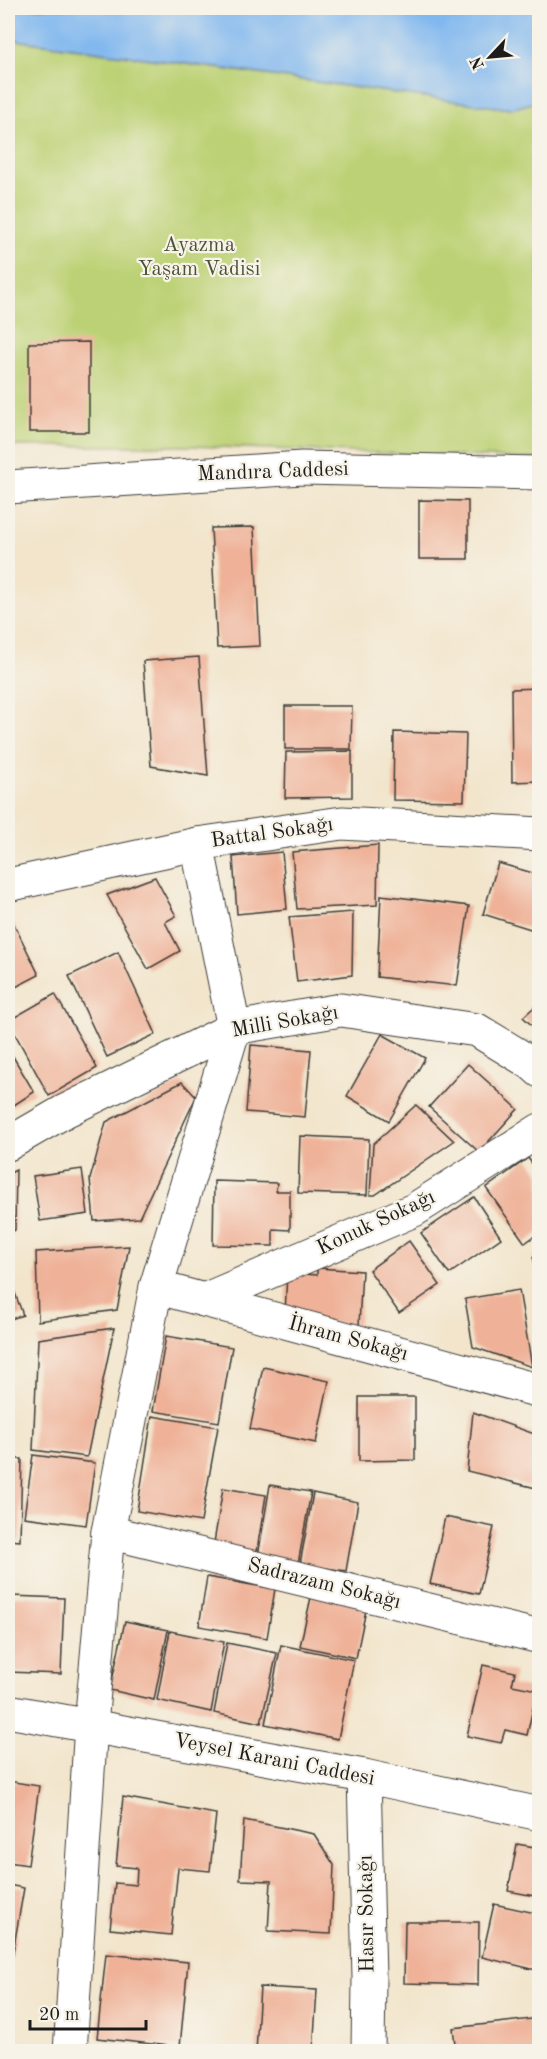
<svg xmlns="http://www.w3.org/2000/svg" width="547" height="2059" font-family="'Old Standard TT',serif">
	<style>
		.green { fill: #bcd174; stroke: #6c7648; stroke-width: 1.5 }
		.water { fill: #80b7ef; stroke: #4e6a86; stroke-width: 1.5 }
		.building { fill: #efb299 }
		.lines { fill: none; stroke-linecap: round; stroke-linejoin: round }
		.minor-casing { stroke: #3c3a36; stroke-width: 35 }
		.tertiary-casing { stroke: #3c3a36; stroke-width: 35 }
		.secondary-casing { stroke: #3c3a36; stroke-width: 35 }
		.minor { stroke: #fff; stroke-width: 33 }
		.tertiary { stroke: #fff; stroke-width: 33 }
		.secondary { stroke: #fff; stroke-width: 33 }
		.labels { text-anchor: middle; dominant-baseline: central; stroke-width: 4.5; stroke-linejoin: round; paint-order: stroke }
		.park-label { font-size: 21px; fill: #4c5236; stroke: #f7f3e8 }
		.street-label { font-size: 21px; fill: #1c1c1c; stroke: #f7f3e8 }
	</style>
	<rect width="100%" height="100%" fill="#f7f3e8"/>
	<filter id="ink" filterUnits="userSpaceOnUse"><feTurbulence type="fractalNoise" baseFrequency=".0167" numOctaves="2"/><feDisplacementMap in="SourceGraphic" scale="12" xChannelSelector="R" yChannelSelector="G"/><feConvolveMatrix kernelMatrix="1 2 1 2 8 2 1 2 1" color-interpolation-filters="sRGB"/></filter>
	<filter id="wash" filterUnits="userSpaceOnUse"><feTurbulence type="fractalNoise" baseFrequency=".008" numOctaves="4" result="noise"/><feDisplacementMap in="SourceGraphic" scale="24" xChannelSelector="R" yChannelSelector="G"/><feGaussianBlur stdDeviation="1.35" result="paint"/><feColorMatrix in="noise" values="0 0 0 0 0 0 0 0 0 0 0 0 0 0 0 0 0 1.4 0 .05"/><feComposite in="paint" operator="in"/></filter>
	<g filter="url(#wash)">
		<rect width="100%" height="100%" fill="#f2e5cc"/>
		<path class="green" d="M8 39 511 109 539 101V459L190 446H8Z"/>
		<path class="water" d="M8 8H539V101L511 109 8 39Z"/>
		<g id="blocks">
			<g class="building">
				<path d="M89 342V432H29V343Z"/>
				<path d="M419 500 468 501V559H419Z"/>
				<path d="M254 527 260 646 217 648 211 528Z"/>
				<path d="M199 657 208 776 151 766 143 661Z"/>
				<path d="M540 688V781L512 782 511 689Z"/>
				<path d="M285 706H352L351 749H285Z"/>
				<path d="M394 732 466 734 464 801 393 800Z"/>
				<path d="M352 751V797L285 798 286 752Z"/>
				<path d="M378 845 377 905 297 909 292 852Z"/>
				<path d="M282 852 287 909 237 914 233 857Z"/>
				<path d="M498 863 540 875V923L537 931 483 914Z"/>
				<path d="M155 877 176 916 165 922 180 951 148 969 107 895Z"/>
				<path d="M381 895 469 906 457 986 377 977Z"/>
				<path d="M353 912 352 975 297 982 289 917Z"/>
				<path d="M13 922 39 975 8 991V925Z"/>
				<path d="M118 952 156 1034 107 1057 69 976Z"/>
				<path d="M55 994 97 1068 49 1096 8 1021Z"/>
				<path d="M540 1002V1033L523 1017Z"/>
				<path d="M382 1034 425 1058 389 1121 347 1096Z"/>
				<path d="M251 1045 311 1050 305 1117 246 1112Z"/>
				<path d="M8 1048 34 1092 8 1109Z"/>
				<path d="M468 1064 518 1109 479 1152 429 1107Z"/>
				<path d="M182 1082 196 1097 139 1218 94 1221 90 1179 106 1122Z"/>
				<path d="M416 1105 454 1141 375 1195H370L373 1144Z"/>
				<path d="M300 1136 369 1139 367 1195 298 1193Z"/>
				<path d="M528 1158 540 1174V1232L525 1243 486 1188Z"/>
				<path d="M82 1169 88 1214 40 1221 33 1176Z"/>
				<path d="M16 1170 15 1230 8 1234V1174Z"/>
				<path d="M214 1181 277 1183 276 1191H290V1230L273 1229V1246L213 1245Z"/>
				<path d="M474 1197 501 1238 449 1274 421 1233Z"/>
				<path d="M409 1241 440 1285 399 1313 369 1270Z"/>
				<path d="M129 1246 117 1310 38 1321 36 1252Z"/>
				<path d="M540 1256V1278H539L533 1257Z"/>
				<path d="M317 1268 362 1271 359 1325 313 1322 285 1314 287 1273 317 1275Z"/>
				<path d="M8 1274 23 1315 8 1320Z"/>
				<path d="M519 1290 532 1367 473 1347 465 1299Z"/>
				<path d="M114 1328 87 1457 33 1450 38 1339Z"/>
				<path d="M166 1336 232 1347 219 1422 153 1411Z"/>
				<path d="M263 1367 329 1381 316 1443 250 1429Z"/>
				<path d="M359 1397H415V1460L359 1461Z"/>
				<path d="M473 1412 540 1436V1489L467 1471Z"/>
				<path d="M152 1416 218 1427 201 1522 137 1511Z"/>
				<path d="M33 1455 95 1463 86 1525 24 1517Z"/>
				<path d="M8 1459H22L20 1541 8 1540Z"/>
				<path d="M270 1485 311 1492 298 1564 258 1556Z"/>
				<path d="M223 1488 266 1495 256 1556 213 1549Z"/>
				<path d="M313 1493 358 1502 346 1571 300 1564Z"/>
				<path d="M445 1517 494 1527 479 1594 430 1584Z"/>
				<path d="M207 1577 275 1589 267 1638 199 1626Z"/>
				<path d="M312 1593 367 1605 356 1658 300 1646Z"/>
				<path d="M10 1596 64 1598 61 1674 8 1672Z"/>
				<path d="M125 1621 168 1630 154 1700 110 1690Z"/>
				<path d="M170 1631 224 1642 211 1712 157 1700Z"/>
				<path d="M227 1643 277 1653 261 1723 214 1713Z"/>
				<path d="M281 1645 354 1660 338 1739 265 1724Z"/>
				<path d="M483 1665 515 1672 512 1685 537 1690 527 1735 505 1730 501 1743 467 1736Z"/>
				<path d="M8 1781 39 1786 28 1865 8 1862Z"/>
				<path d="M123 1797 216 1814 210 1871 178 1868 171 1935 110 1929 115 1883 136 1885 137 1868 116 1866Z"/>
				<path d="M244 1820 314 1834 334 1865 331 1934 268 1931 271 1881 240 1880Z"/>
				<path d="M517 1844 540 1848V1897L508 1891Z"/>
				<path d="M8 1885 24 1888 9 1975 8 1974Z"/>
				<path d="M494 1904 540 1914V1971L482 1957Z"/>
				<path d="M405 1922H479L478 1985 404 1983Z"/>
				<path d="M106 1954 188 1962 180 2047 97 2038Z"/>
				<path d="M260 1987 317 1990 313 2052H256Z"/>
				<path d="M540 2018V2052H456L453 2028Z"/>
			</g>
		</g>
	</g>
	<g filter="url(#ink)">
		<use href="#blocks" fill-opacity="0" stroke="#3c3a36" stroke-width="1.5"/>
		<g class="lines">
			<defs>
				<g id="minor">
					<path d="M8 885 197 844 342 823 540 834"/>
					<path d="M8 1144 65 1111 234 1028 341 1010 477 1030 531 1063 540 1071"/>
					<path d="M156 1287 540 1391"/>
					<path d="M204 1300 414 1210 540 1130"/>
					<path d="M108 1532 540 1637"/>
					<path d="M364 1776 369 1978 368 2052"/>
					<path d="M70 2052 91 1725 108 1532 156 1287 234 1028 197 844"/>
				</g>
				<path id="tertiary" d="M8 487 302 468 540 473"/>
				<path id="secondary" d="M8 1711 364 1776 540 1814"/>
			</defs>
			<use href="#minor" class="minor-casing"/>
			<use href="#tertiary" class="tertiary-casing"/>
			<use href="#secondary" class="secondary-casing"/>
			<use href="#minor" class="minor"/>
			<use href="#tertiary" class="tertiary"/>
			<use href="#secondary" class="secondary"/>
		</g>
	</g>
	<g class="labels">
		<g class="park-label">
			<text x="199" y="245">Ayazma<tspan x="199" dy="24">Yaşam Vadisi</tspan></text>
		</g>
		<g class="street-label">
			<text transform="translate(273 472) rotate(-2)">Mandıra Caddesi</text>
			<text transform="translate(272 833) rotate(-8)">Battal Sokağı</text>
			<text transform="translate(285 1022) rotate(-10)">Milli Sokağı</text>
			<text transform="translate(376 1223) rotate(-25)">Konuk Sokağı</text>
			<text transform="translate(348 1339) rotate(15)">İhram Sokağı</text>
			<text transform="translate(324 1584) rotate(14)">Sadrazam Sokağı</text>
			<text transform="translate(274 1760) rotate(11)">Veysel Karani Caddesi</text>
			<text transform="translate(367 1914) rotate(-91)">Hasır Sokağı</text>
		</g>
	</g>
	<rect width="547" height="2059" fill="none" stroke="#f7f3e8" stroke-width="30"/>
	<g transform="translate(490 57) rotate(244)" stroke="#f7f3e8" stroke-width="4.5" paint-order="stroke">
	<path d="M0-4.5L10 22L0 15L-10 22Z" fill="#1c1c1c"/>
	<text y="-9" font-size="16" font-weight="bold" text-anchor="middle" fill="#1c1c1c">N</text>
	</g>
	<path d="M30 2020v9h116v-9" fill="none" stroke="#1c1c1c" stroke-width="3"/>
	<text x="39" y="2020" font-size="18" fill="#1c1c1c" stroke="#f7f3e8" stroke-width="4.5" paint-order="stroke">20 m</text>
</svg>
